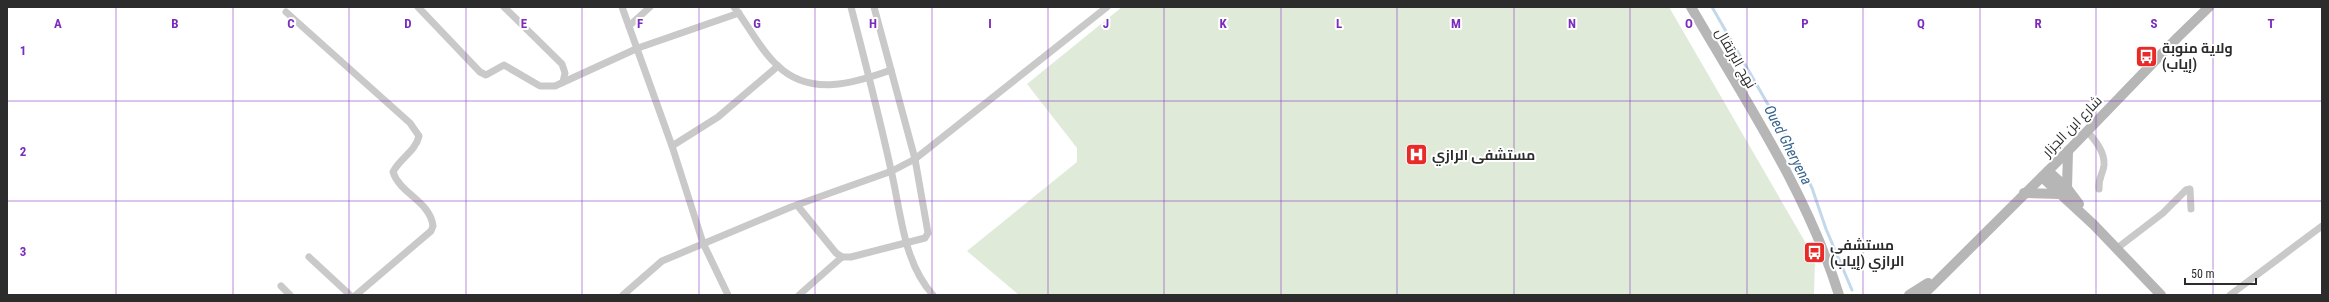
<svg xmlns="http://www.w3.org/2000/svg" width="2329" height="302" font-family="'Roboto Condensed',Cairo,sans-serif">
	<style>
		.green { fill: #e0ead8 }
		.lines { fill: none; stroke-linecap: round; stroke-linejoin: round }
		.stream { stroke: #c4d8eb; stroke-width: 3 }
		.street { stroke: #c9c9c9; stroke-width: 7 }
		.secondary { stroke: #b6b6b6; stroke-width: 10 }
		.grid { fill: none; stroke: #7b2cbf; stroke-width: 1; stroke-opacity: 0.55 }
		.labels { text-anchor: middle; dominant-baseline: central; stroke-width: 4; stroke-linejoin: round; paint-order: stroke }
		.poi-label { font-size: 14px; font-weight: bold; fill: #2c2c2c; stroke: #fff; text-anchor: start }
		.street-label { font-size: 14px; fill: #2c2c2c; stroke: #fff }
		.water-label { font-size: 15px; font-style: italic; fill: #39668e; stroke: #fff }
		.grid-label { font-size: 13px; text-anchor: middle; font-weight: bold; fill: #7b2cbf; stroke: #fff; stroke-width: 4; stroke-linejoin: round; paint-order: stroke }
	</style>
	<rect width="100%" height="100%" fill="#fff"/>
	<path class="green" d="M1122 7H1669L1815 259 1814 295H1019L967 251 1077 162V148L1027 84Z"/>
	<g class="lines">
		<path class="stream" d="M1712 7 1793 148 1812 188 1826 229 1852 290"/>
		<g class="street">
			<path d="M418 7 480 72 486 75 504 65 540 86H555L638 48 739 13"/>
			<path d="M504 7 562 64 565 73 563 82"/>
			<path d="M622 7 672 146 703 243 728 295"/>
			<path d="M734 7C749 26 760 50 778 66 810 97 855 83 891 70"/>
			<path d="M851 7C865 61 879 115 891 170 901 212 903 262 933 295"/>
			<path d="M286 12 410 123 419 136C416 151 399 159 393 172 400 194 430 201 433 226L431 231 356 295"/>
			<path d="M629 26 650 7"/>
			<path d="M2087 131C2095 140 2105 152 2104 165 2103 175 2098 177 2099 189"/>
			<path d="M672 146 718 117 778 66"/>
			<path d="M797 205 836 253 842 257H851L925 238 928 233 915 159 874 7"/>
			<path d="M2116 249 2163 213 2186 190 2190 189 2191 209"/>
			<path d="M309 257 350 295"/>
			<path d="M281 286 290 295"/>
			<path d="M623 295 662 261 791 207 892 171 915 159 1107 7"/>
			<path d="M799 295 842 257"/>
			<path d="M2230 295 2322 226"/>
		</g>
		<g class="secondary">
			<path d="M1691 7C1745 100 1807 192 1839 295"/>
			<path d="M2048 171 2067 188 2079 204"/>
			<path d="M2042 177 2094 225 2161 295"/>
			<path d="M2067 188 2068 151"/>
			<path d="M2024 193 2060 194"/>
			<path d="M1909 295 1928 283"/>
			<path d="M1923 295 2068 151 2178 37 2209 7"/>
		</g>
	</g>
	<path class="grid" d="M116 7V295M233 7V295M349 7V295M466 7V295M582 7V295M699 7V295M815 7V295M932 7V295M1048 7V295M1164 7V295M1281 7V295M1397 7V295M1514 7V295M1630 7V295M1747 7V295M1863 7V295M1980 7V295M2096 7V295M2213 7V295M7 101H2322M7 201H2322"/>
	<defs>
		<symbol id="bus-square" viewBox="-11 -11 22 22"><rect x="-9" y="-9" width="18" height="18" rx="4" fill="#e82a29" stroke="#fff"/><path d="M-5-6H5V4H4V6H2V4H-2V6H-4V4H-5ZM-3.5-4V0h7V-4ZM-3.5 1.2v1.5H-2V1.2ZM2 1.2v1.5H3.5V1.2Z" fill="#fff"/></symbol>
		<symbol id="hospital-square" viewBox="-11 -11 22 22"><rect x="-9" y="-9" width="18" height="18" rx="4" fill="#e82a29" stroke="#fff"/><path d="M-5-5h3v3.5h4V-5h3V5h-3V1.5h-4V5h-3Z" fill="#fff"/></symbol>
	</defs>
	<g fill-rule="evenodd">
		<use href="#bus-square" x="2134" y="44" width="25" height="25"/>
		<use href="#hospital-square" x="1404" y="142" width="25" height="25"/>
		<use href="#bus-square" x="1802" y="240" width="25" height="25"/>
	</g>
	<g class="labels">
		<g class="poi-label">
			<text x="2162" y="48">ولاية منوبة<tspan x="2162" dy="16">(إياب)</tspan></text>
			<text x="1432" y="155">مستشفى الرازي</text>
			<text x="1830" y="245">مستشفى<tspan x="1830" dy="16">الرازي (إياب)</tspan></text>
		</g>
		<g class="street-label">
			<text transform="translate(1736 58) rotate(60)">نهج البرتقال</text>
			<text transform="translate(2072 126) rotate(-46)">شارع ابن الجزار</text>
		</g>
		<g class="water-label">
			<text transform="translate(1788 145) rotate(63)">Oued Gheryena</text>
		</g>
	</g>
	<g class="grid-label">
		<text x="58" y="28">A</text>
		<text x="175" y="28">B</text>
		<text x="291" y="28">C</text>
		<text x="408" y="28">D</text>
		<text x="524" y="28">E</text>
		<text x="640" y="28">F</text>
		<text x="757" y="28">G</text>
		<text x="873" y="28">H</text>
		<text x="990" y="28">I</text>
		<text x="1106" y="28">J</text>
		<text x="1223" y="28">K</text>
		<text x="1339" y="28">L</text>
		<text x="1456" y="28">M</text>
		<text x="1572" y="28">N</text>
		<text x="1689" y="28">O</text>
		<text x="1805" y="28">P</text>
		<text x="1921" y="28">Q</text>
		<text x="2038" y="28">R</text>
		<text x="2154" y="28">S</text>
		<text x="2271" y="28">T</text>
		<text x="23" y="55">1</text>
		<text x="23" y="156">2</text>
		<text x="23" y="256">3</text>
	</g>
	<rect width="2329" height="302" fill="none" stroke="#2c2c2c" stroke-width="16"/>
	<path d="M2185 278v6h71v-6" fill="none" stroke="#2c2c2c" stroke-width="2"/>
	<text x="2191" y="278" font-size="12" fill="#2c2c2c" stroke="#ffffff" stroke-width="3" paint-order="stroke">50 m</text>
</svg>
